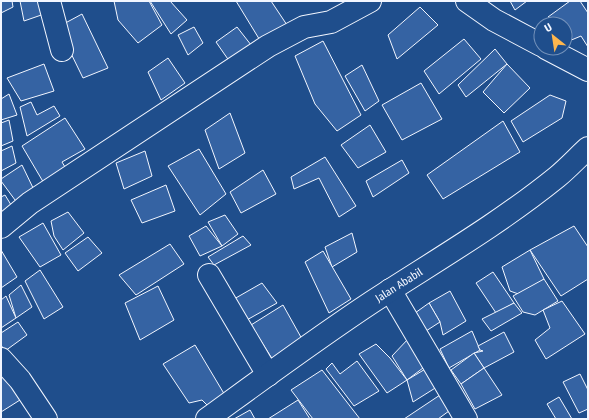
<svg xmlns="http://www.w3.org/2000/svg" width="589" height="420" font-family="'Fira Sans Condensed',sans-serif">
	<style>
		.building { fill: #3563a3; stroke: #f2f6ff }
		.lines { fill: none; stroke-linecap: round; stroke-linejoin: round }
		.minor-casing { stroke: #f2f6ff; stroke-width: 24 }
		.minor { stroke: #1f4e8c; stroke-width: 22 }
		.labels { text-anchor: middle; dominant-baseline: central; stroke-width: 3; stroke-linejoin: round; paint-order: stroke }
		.street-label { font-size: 11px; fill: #f2f6ff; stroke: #1f4e8c }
	</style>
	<rect width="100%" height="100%" fill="#1f4e8c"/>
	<g class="building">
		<path d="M1 1H12L13 7 1 13Z"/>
		<path d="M20 1H46L50 12 24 21Z"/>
		<path d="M114 1H149L162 25 138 43 118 20Z"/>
		<path d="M150 1H170L187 20 171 34Z"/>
		<path d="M236 1H271L287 25 261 42Z"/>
		<path d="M510 1H527L515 10Z"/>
		<path d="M570 1H580L588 13V47L581 36 569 41 565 37V24H554L548 17Z"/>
		<path d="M420 7 438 25 397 59 388 35Z"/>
		<path d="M82 14 108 68 83 78 58 27Z"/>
		<path d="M194 27 203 43 188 55 178 35Z"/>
		<path d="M237 27 255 50 232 65 216 42Z"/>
		<path d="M464 39 481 59 439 94 424 71Z"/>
		<path d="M323 41 361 115 337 131 315 104 295 56Z"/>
		<path d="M495 49 507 64 466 97 458 85Z"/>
		<path d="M168 58 185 83 161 100 148 72Z"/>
		<path d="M44 64 54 91 21 101 7 78Z"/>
		<path d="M507 64 530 88 504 113 483 92Z"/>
		<path d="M362 65 379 101 365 111 345 76Z"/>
		<path d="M421 83 442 119 402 140 382 105Z"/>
		<path d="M9 94 17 115 1 120V99Z"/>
		<path d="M550 95 566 101 562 118 523 142 511 121Z"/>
		<path d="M31 102 37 115 54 106 60 116 27 136 20 107Z"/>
		<path d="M230 113 245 153 219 169 205 130Z"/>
		<path d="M65 118 85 149 62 162 68 172 45 185 22 146Z"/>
		<path d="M9 120 13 141 1 146V123Z"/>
		<path d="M503 121 520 152 443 199 427 175Z"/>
		<path d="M370 125 386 152 358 168 341 145Z"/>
		<path d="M12 146 16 163 1 171V151Z"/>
		<path d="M199 149 226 194 200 215 168 166Z"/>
		<path d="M145 151 152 176 124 189 116 163Z"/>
		<path d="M325 157 356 206 339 217 319 178 294 189 291 177Z"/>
		<path d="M402 160 409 173 373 197 366 181Z"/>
		<path d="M22 165 35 192 18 204 1 181V179Z"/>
		<path d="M263 170 276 194 241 213 230 192Z"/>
		<path d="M166 185 175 211 142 223 131 200Z"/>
		<path d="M5 195 16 213 1 220V197Z"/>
		<path d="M68 212 84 233 63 250 54 236 51 221Z"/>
		<path d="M225 215 238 234 222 246 208 222Z"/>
		<path d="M43 223 61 255 40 267 19 237Z"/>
		<path d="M206 226 222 246 200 256 189 236Z"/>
		<path d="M574 226 588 247V279L561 296 530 250Z"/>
		<path d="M352 233 357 252 332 267 325 247Z"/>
		<path d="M243 236 251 245 214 265 208 257Z"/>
		<path d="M88 237 102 253 78 271 65 253Z"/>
		<path d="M170 244 184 264 136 295 119 275Z"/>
		<path d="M1 250 17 277 1 288Z"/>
		<path d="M530 250 544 279 524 296 510 291 502 267Z"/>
		<path d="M323 251 351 299 329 313 305 262Z"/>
		<path d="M40 270 63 307 44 319 25 281Z"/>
		<path d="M493 272 514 303 496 313 476 283Z"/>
		<path d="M544 279 558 301 535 315 523 312 513 296Z"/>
		<path d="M262 283 277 303 245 321 234 299Z"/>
		<path d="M21 285 32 307 16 318 9 295Z"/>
		<path d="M158 286 174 320 140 340 125 303Z"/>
		<path d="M450 291 466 321 443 335 440 322 429 303Z"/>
		<path d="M6 296 16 318 1 328V300Z"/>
		<path d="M562 301 585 334 546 359 535 340 550 328 543 310Z"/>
		<path d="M429 303 440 322 426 331 415 313Z"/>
		<path d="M514 303 522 313 491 331 482 319Z"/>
		<path d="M283 305 302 339 276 365 251 325Z"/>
		<path d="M18 322 27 335 5 351 1 345V333Z"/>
		<path d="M472 331 480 350 449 368 440 349Z"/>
		<path d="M504 332 514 352 484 368 474 353 483 351 480 350 478 346Z"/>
		<path d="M409 338 427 365 407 380 392 356Z"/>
		<path d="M376 344 390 358 407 380 387 393 359 354Z"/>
		<path d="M195 345 229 402 212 410 202 400 189 403 163 364Z"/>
		<path d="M474 353 484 368 461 384 451 370Z"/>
		<path d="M357 361 379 391 354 406 326 369 332 363 340 374Z"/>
		<path d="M427 368 440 385 413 402 407 380Z"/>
		<path d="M484 368 502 395 475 409 461 384Z"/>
		<path d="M322 370 360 419H313L291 390Z"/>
		<path d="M1 371 20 400 1 412Z"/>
		<path d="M580 374 588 390V409L579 413 563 382Z"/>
		<path d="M440 395 449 411 438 419H404Z"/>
		<path d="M559 397 572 419H556L547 404Z"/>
		<path d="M298 400 310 419H268Z"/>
		<path d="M250 410 255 419H234Z"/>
	</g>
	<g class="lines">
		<defs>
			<g id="minor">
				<path d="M49 1 62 50"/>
				<path d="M467 1 494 20 541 45"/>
				<path d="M546 48 588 70"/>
				<path d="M1 227 30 203 268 46 304 27 331 22 370 1"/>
				<path d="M209 275 268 375"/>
				<path d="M390 290 466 419"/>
				<path d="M1 359 20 380 46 419"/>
				<path id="s1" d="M207 419C262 379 316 339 372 302 435 261 499 224 557 177 568 168 578 157 588 148"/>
			</g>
		</defs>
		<use href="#minor" class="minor-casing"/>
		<use href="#minor" class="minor"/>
	</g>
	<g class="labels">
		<g class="street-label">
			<text stroke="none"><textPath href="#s1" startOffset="234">Jalan Ababil</textPath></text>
		</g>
	</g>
	<rect width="589" height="420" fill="none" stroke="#f2f6ff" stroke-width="4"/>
	<g transform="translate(553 36) rotate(330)"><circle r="19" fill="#1f4e8c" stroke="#7391ba"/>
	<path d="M0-3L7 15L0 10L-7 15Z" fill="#ffb74d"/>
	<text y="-6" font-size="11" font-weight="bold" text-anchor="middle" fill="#f2f6ff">U</text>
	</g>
</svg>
